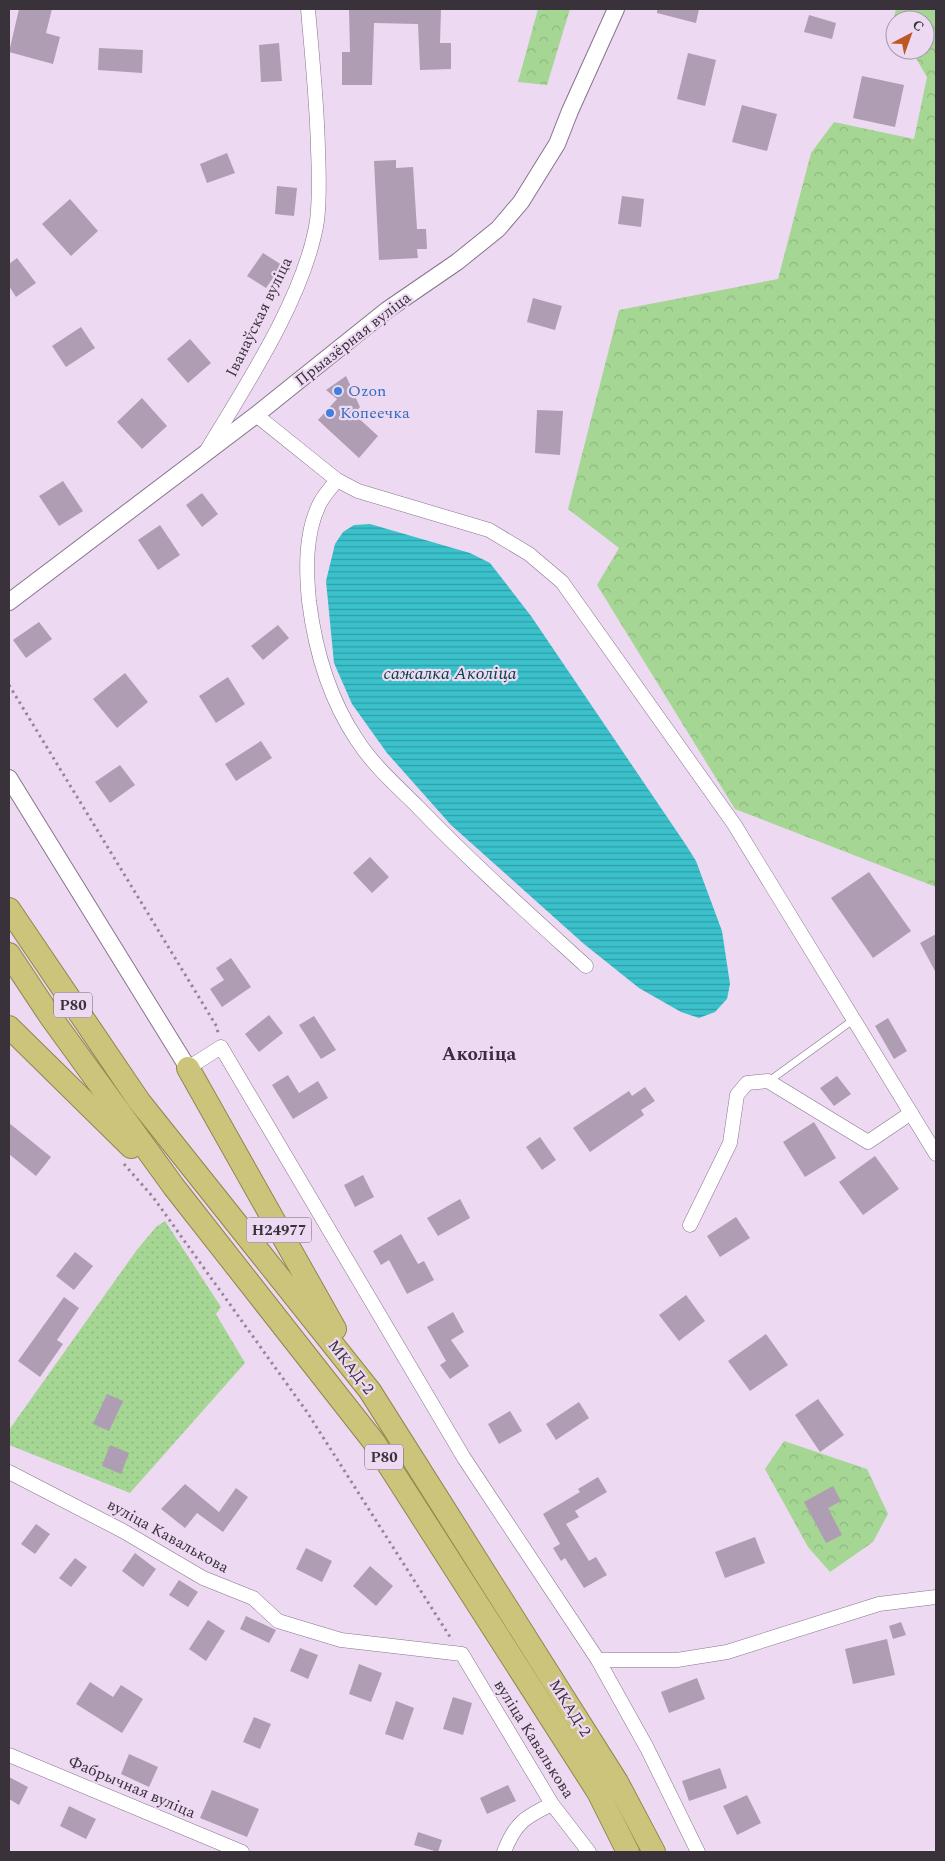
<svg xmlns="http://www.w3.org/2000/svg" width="945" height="1861" font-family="Spectral,serif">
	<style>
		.grass { fill: url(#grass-dots) }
		.forest { fill: url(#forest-crowns) }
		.water { fill: url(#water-rules) }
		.building { fill: #ae9db3 }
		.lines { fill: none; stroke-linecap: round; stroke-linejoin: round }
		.service-casing { stroke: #86758b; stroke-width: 8 }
		.minor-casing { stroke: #86758b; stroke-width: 15 }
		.tertiary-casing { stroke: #86758b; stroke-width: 18 }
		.trunk-casing { stroke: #8f874e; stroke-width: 24 }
		.path { stroke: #958798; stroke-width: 3; stroke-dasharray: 2.5 4; stroke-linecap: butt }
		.service { stroke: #fff; stroke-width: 7 }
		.minor { stroke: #fff; stroke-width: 14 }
		.tertiary { stroke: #fff; stroke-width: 16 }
		.trunk { stroke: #cbc47a; stroke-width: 22 }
		.shop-dot { fill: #3f7fe0; stroke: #eddaf2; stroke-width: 2 }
		.labels { text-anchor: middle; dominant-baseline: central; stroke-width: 4.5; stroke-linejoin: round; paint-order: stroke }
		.shield { fill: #eddaf2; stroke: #6f6472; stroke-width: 1 }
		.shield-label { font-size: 15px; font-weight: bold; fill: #39323b }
		.street-label { font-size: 16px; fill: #39323b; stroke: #eddaf2 }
		.shop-label { font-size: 16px; fill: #366cbe; stroke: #eddaf2; text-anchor: start }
		.water-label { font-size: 18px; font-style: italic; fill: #054347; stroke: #eddaf2 }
		.quarter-label { font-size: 19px; font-weight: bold; fill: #3b2c3f; stroke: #eddaf2 }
	</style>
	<defs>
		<pattern id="grass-dots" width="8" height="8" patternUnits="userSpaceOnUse" patternTransform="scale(1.25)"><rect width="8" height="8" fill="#a5d694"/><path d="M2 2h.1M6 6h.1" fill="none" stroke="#8fb880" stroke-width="1.8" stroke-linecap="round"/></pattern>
		<pattern id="forest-crowns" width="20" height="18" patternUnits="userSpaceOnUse" patternTransform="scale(1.25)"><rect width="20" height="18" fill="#a5d694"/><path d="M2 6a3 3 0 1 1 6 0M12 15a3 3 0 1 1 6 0" fill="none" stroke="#8fb880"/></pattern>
		<pattern id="water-rules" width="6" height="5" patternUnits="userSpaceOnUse" patternTransform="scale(1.25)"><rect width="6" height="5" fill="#3ac1cb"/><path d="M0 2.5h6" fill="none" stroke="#329da6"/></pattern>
	</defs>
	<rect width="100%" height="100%" fill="#eddaf2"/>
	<path class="grass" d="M165 1221 221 1307 216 1314 245 1363 130 1493 9 1445V1430L136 1251 156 1227Z"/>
	<g class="forest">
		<path d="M538 9H570L547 85 518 82Z"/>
		<path d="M896 9H936V887L735 809 597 585 619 548 568 509 619 310 778 279 811 153 834 122 914 139 927 77 911 50H925V20H895V24L893 21Z"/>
		<path d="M784 1441 867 1469 888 1514 873 1542 830 1572 808 1547 765 1469Z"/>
	</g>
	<path class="water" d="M370 524 470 553 490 563 531 616 686 845 696 861 722 931 730 984 727 999 715 1012 699 1018 681 1012 639 988 584 944 451 825 387 753 352 704 334 663 326 581 335 544 343 532 354 525Z"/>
	<g class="building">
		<path d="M19 9H52L46 33 60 37 53 64 9 52Z"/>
		<path d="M441 9 440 43H451V69L420 70 418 24 374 23 372 85H342V52H350L349 10Z"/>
		<path d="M657 9H699L696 23 657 13Z"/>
		<path d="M809 15 836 23 832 39 804 32Z"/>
		<path d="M279 43 282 81 261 82 259 45Z"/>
		<path d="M99 48 143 50 142 73 98 70Z"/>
		<path d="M688 53 716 60 705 106 677 99Z"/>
		<path d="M862 76 904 85 895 127 853 118Z"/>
		<path d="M742 105 777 114 767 151 732 142Z"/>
		<path d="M227 153 235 173 207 183 200 164Z"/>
		<path d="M396 160V168L413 167 417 229H426L427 249H417L418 258 379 260 374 161Z"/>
		<path d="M277 186 297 188 294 216 275 214Z"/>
		<path d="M622 196 644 199 641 227 618 224Z"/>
		<path d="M70 199 98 231 71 256 42 224Z"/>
		<path d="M263 253 282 265 266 288 247 276Z"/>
		<path d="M17 258 36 283 16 297 9 286V264Z"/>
		<path d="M533 298 562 306 555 330 527 322Z"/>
		<path d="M81 327 95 348 66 367 52 346Z"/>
		<path d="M190 339 211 363 188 383 167 359Z"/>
		<path d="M346 376 360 407 354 414 378 436 359 458 318 420 337 399 326 390Z"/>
		<path d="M142 398 167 426 142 449 117 422Z"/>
		<path d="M537 410 563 411 560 455 535 453Z"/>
		<path d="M63 481 83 511 59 526 39 496Z"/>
		<path d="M202 493 218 514 202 527 186 505Z"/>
		<path d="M160 525 180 555 158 570 138 540Z"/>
		<path d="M39 622 52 639 26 658 13 640Z"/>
		<path d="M278 625 289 638 263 660 251 646Z"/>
		<path d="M125 673 148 702 117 728 93 699Z"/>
		<path d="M228 677 245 704 216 723 199 696Z"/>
		<path d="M261 741 272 758 236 781 225 764Z"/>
		<path d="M120 765 135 785 110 803 95 782Z"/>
		<path d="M370 857 389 877 372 893 353 873Z"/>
		<path d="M869 872 911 931 873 958 831 898Z"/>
		<path d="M936 934V973L920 943Z"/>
		<path d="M231 958 251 987 222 1007 210 989 224 980 216 968Z"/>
		<path d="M269 1015 283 1033 259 1052 245 1034Z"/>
		<path d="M314 1016 336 1050 321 1059 299 1025Z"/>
		<path d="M888 1018 907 1051 894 1059 875 1026Z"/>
		<path d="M288 1075 299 1093 318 1081 328 1098 293 1119 272 1085Z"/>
		<path d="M837 1076 851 1094 834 1106 820 1088Z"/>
		<path d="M645 1087 655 1101 641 1110 644 1115 590 1152 573 1128 629 1091 632 1096Z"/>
		<path d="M814 1122 836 1158 805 1177 783 1142Z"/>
		<path d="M9 1123 51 1157 36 1176 9 1154Z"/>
		<path d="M540 1137 556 1160 542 1170 526 1147Z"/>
		<path d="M875 1156 899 1189 863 1215 839 1182Z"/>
		<path d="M363 1175 374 1197 355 1207 344 1185Z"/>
		<path d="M460 1199 470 1218 438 1236 427 1218Z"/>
		<path d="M736 1217 750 1238 720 1257 707 1236Z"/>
		<path d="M401 1234 418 1264 424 1261 434 1280 407 1294 389 1260 381 1265 373 1251Z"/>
		<path d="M75 1252 93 1266 74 1290 56 1276Z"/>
		<path d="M686 1295 705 1321 679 1341 659 1315Z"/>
		<path d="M64 1297 79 1308 57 1340 63 1344 40 1377 18 1361Z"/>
		<path d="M453 1312 464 1332 451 1340 469 1366 450 1379 440 1365 446 1361 427 1327Z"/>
		<path d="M766 1334 788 1365 750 1391 728 1361Z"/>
		<path d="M107 1394 123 1401 109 1431 93 1424Z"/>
		<path d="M818 1399 844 1435 820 1452 795 1415Z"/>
		<path d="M579 1402 589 1418 556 1440 546 1424Z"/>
		<path d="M510 1411 522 1431 499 1444 488 1424Z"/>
		<path d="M110 1445 129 1453 121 1474 102 1466Z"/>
		<path d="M598 1477 607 1492 575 1511 579 1517 566 1524 589 1561 596 1557 607 1575 584 1588 565 1558 561 1561 553 1548 560 1544 543 1514 580 1492 578 1489Z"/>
		<path d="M185 1484 219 1512 236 1488 248 1497 223 1532 197 1513 185 1528 161 1509Z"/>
		<path d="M833 1486 841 1501 828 1508 842 1535 826 1543 804 1502Z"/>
		<path d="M36 1524 50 1534 35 1554 21 1544Z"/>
		<path d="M755 1537 765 1563 725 1578 715 1552Z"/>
		<path d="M306 1548 332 1561 322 1582 296 1569Z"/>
		<path d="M135 1553 156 1569 143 1587 122 1571Z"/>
		<path d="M75 1558 87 1567 71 1587 59 1578Z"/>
		<path d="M370 1566 393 1586 376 1606 353 1586Z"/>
		<path d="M179 1580 198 1592 188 1607 169 1595Z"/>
		<path d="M246 1616 276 1630 269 1643 240 1629Z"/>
		<path d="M208 1620 225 1631 206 1661 189 1649Z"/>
		<path d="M901 1622 906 1635 893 1639 889 1626Z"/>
		<path d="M887 1639 895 1675 853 1684 845 1649Z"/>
		<path d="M300 1648 318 1655 308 1679 290 1671Z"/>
		<path d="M359 1664 382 1673 371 1702 349 1694Z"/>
		<path d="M697 1678 705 1699 669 1713 661 1692Z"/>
		<path d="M90 1682 113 1697 121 1685 143 1699 122 1733 76 1704Z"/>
		<path d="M453 1697 472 1703 463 1735 443 1729Z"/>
		<path d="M396 1701 414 1708 403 1740 385 1734Z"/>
		<path d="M254 1717 271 1724 260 1749 243 1742Z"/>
		<path d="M129 1754 158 1767 149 1787 121 1774Z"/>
		<path d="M720 1768 727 1788 689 1801 682 1781Z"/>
		<path d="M9 1777 28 1787 19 1805 9 1799Z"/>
		<path d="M508 1785 516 1801 487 1814 480 1798Z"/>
		<path d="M212 1790 259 1809 247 1837 200 1818Z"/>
		<path d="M747 1795 761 1823 737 1835 723 1806Z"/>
		<path d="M69 1806 96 1819 86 1839 60 1826Z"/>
		<path d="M418 1832 442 1840 438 1852 414 1845Z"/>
	</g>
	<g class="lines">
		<defs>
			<path id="service" d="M769 1081 853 1020"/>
			<g id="minor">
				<path d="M256 415 337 480 358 491 489 530 529 554 562 582 734 824 936 1154"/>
				<path d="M207 450C246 385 305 296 317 221 320 197 319 173 318 149 317 102 312 56 308 9"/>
				<path d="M337 480C331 488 323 496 319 505 305 534 306 570 309 601 315 649 330 700 357 740 373 765 397 786 418 807 472 863 529 914 586 966"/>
				<path d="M188 1068 221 1047 464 1458 598 1660H677L727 1652 879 1604 936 1597"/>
				<path d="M690 1225 730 1143 737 1095 747 1083 768 1081 868 1142 911 1113"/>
				<path d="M9 1472 123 1531 203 1578 253 1598 278 1621 341 1640 462 1654 552 1804 589 1852"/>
				<path d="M598 1660 647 1748 698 1852"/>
				<path d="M9 1755 242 1852"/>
				<path d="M504 1852C515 1823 525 1817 552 1804"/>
			</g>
			<g id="tertiary">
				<path d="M9 602 256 415 387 310 457 262 498 229 521 202 557 144 570 111 616 9"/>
				<path d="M9 778 188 1068"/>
			</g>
			<g id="trunk">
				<path d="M9 909 139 1101 370 1391 617 1782 654 1852"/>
				<path d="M9 954 50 1016 174 1187 374 1442 598 1792 628 1852"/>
				<path d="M9 1027 131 1147"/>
				<path d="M188 1068 335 1329"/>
			</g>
		</defs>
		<use href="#service" class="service-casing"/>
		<use href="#minor" class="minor-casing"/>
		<use href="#tertiary" class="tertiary-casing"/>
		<use href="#trunk" class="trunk-casing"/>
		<g class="path">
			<path d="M9 685 217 1027 218 1033"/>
			<path d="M124 1164 153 1197 307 1412 452 1640"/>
		</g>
		<use href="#service" class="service"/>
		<use href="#minor" class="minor"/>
		<use href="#tertiary" class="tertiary"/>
		<use href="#trunk" class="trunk"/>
	</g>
	<g class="shop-dot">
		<circle cx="338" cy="391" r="5"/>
		<circle cx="330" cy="413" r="5"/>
	</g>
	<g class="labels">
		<g class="shield">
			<rect x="54" y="992.5" width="38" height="25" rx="4"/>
			<rect x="246.5" y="1217.5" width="65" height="25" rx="4"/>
			<rect x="365" y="1444.5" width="38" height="25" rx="4"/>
		</g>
		<g class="shield-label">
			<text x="73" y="1005">Р80</text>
			<text x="279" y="1230">Н24977</text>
			<text x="384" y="1457">Р80</text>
		</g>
		<g class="street-label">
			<text transform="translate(259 317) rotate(-64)">Іванаўская вуліца</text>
			<text transform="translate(353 339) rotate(-38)">Прыазёрная вуліца</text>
			<text transform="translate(351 1367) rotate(52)">МКАД-2</text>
			<text transform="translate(168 1536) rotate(29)">вуліца Кавалькова</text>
			<text transform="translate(570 1708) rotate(58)">МКАД-2</text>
			<text transform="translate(534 1739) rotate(58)">вуліца Кавалькова</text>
			<text transform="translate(132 1787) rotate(23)">Фабрычная вуліца</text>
		</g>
		<g class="shop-label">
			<text x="348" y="391">Ozon</text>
			<text x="340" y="413">Копеечка</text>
		</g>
		<g class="water-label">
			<text x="450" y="673">сажалка Аколіца</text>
		</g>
		<g class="quarter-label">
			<text x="479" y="1054">Аколіца</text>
		</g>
	</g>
	<rect width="945" height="1861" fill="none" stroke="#39323b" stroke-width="20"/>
	<g transform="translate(910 35) rotate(41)"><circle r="24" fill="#eddaf2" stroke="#a597a9"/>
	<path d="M0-4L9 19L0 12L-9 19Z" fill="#bd5826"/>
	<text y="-8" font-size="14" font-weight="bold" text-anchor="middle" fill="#39323b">С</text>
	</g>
</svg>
